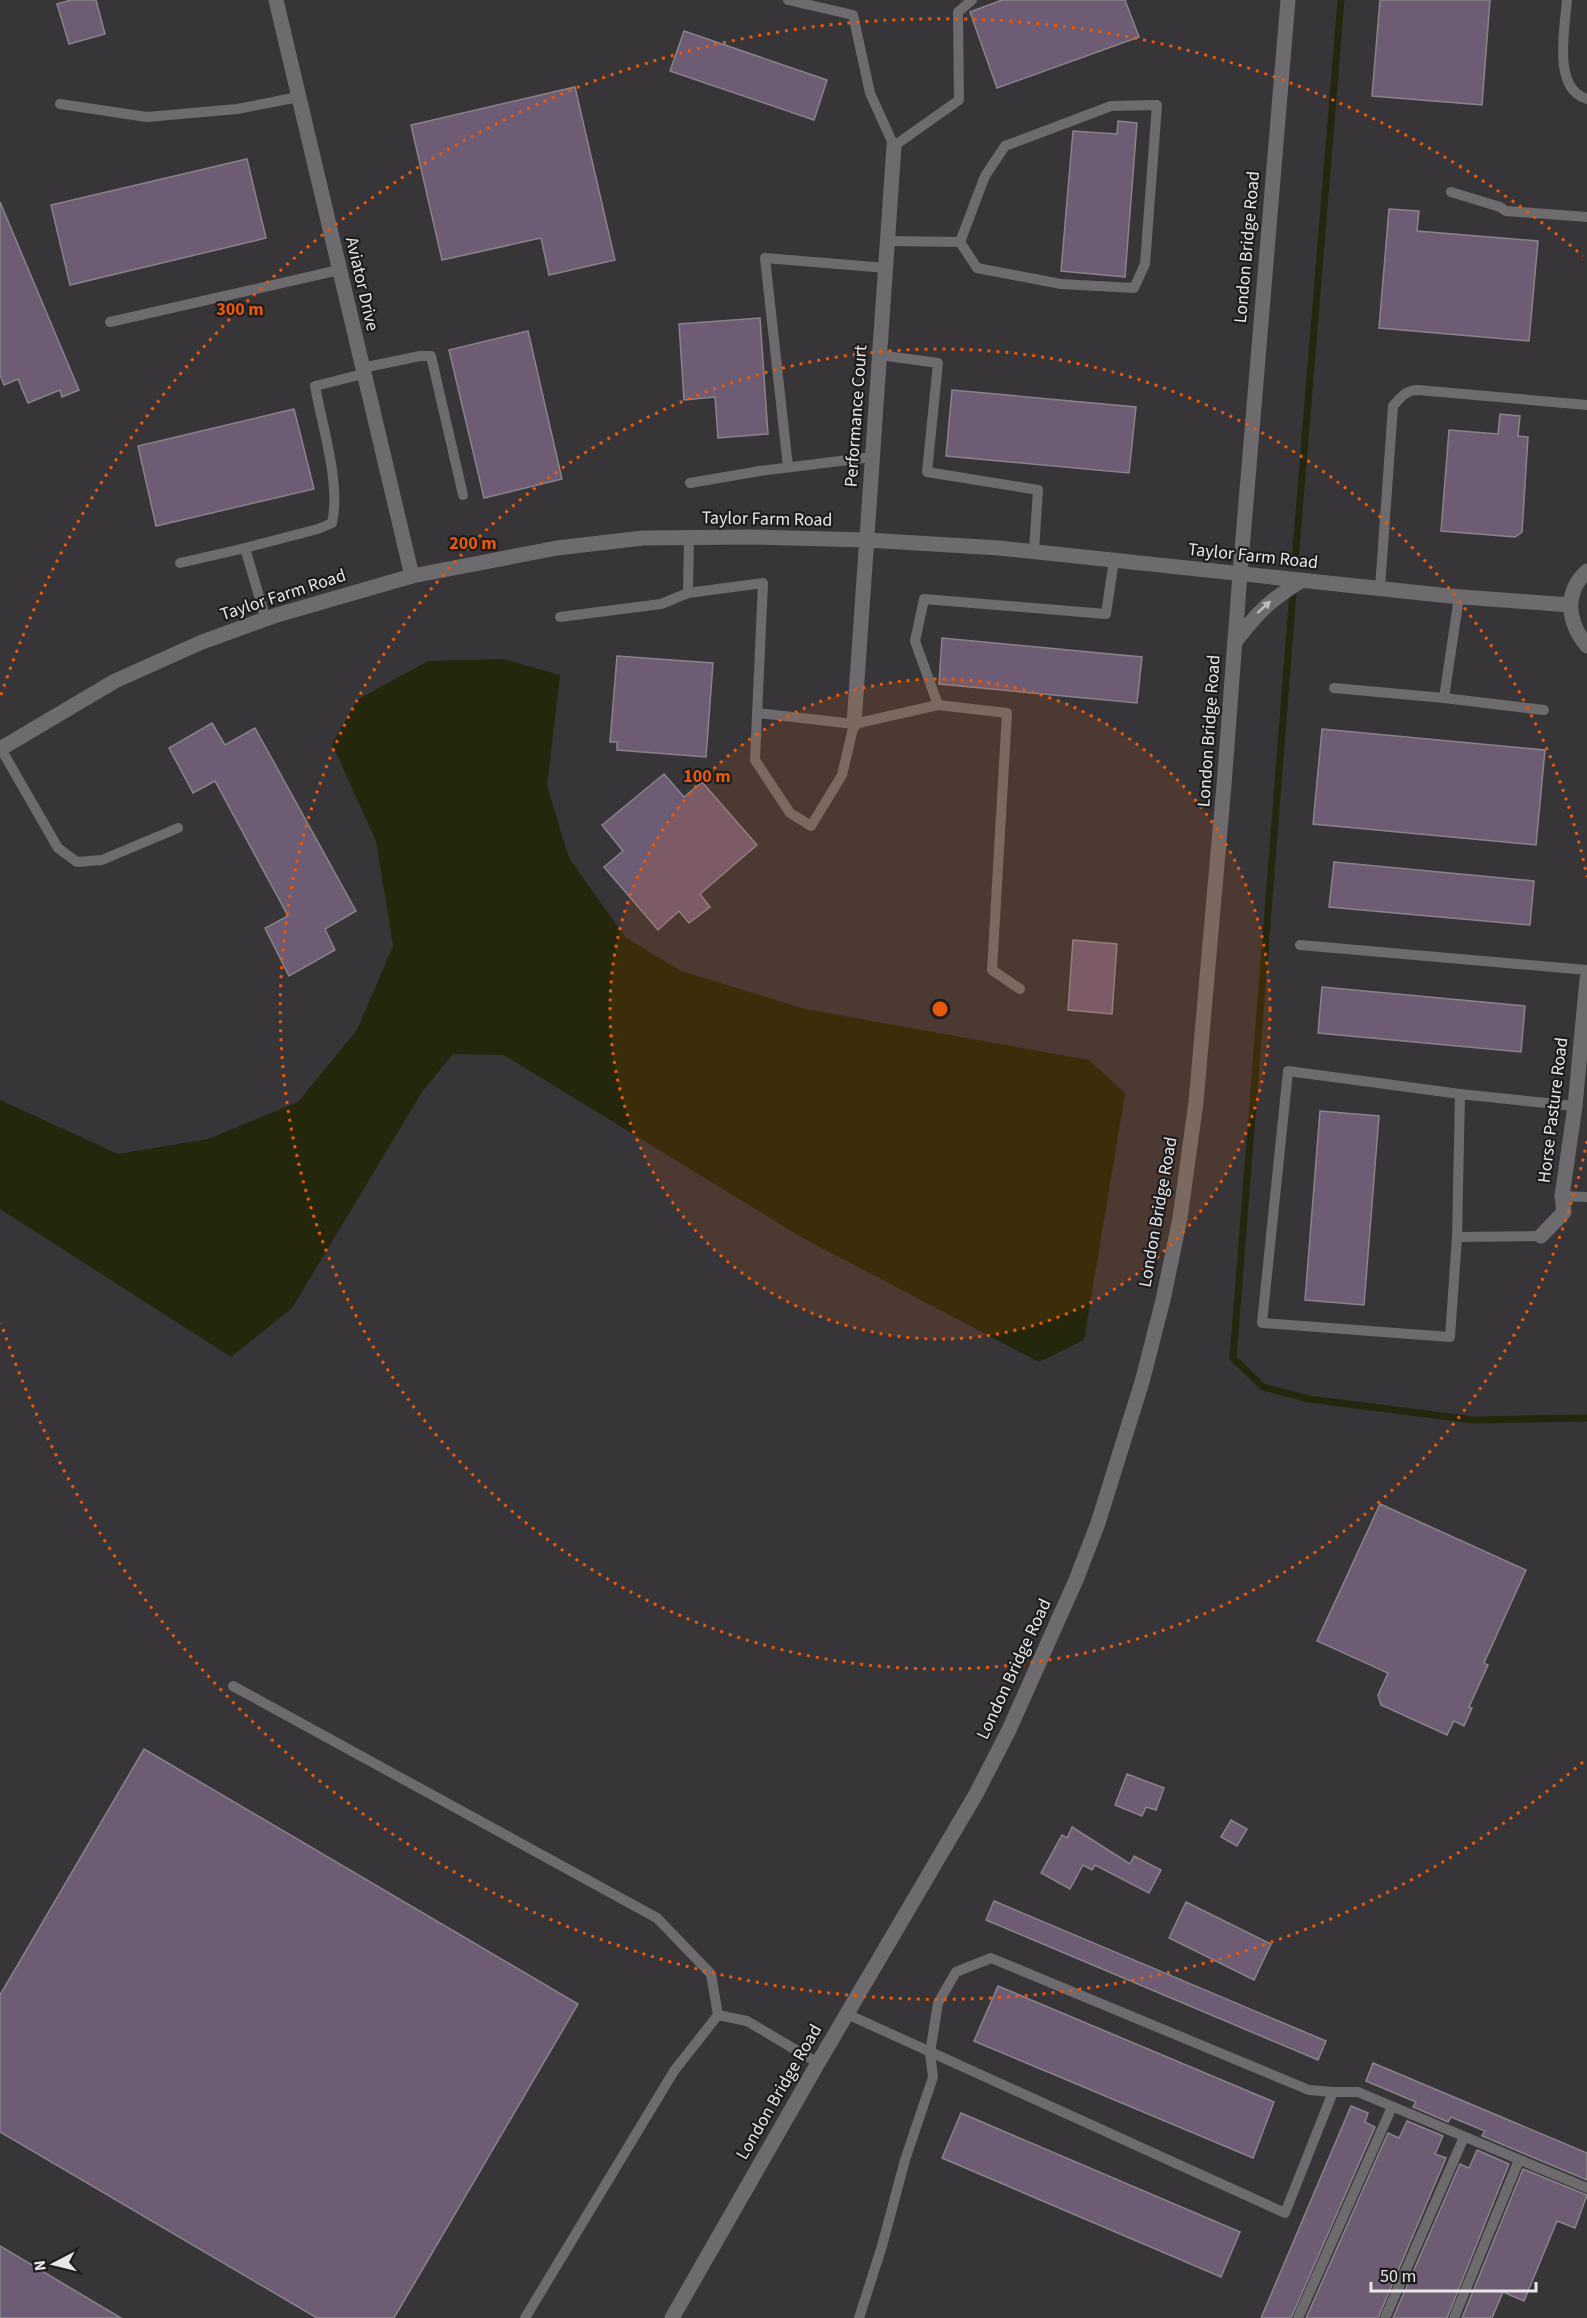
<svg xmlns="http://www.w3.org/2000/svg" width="1587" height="2318" font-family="'Source Sans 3',sans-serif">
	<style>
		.water { fill: #24270b }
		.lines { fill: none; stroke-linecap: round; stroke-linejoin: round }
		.stream { stroke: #24270b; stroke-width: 7 }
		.building { fill: #6e5c75; stroke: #878487; stroke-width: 1.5 }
		.service { stroke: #6d6b6d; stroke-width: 10 }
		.minor { stroke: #6d6b6d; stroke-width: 15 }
		.tertiary { stroke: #6d6b6d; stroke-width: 15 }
		.oneway { fill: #bdbcbd }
		.ring { fill: none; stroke: #e8590c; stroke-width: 3; stroke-dasharray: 3 6 }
		.labels { text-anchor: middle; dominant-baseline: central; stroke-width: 4.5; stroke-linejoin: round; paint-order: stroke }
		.street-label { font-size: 18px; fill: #e8e7e8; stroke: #1e1d1e }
		.centre { fill: #e8590c; stroke: #1e1d1e; stroke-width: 3 }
		.ring-label { font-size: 18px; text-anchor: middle; font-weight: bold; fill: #e8590c; stroke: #1e1d1e; stroke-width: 4.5; stroke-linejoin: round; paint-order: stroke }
	</style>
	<rect width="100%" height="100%" fill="#373538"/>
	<path class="water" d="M503 659 560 675 547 786 569 858 626 938 681 971 805 1009 1089 1060 1125 1093 1084 1340 1039 1362 801 1237 504 1055 453 1054 422 1092 292 1308 231 1357 0 1209V1100L118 1154 208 1139 298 1102 357 1030 393 946 376 841 332 744 357 700 428 661Z"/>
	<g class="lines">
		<g class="stream">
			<path d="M1295 561 1341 0"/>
			<path d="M1293 592 1233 1358 1263 1387 1309 1399 1474 1420 1587 1418"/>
		</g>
	</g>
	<g class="building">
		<path d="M71 0H96L105 34 69 44 57 4Z"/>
		<path d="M1002 0H1125L1139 37 997 88 970 12Z"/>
		<path d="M1380 0H1490L1482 105 1372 96Z"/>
		<path d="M684 31 827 80 814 120 670 71Z"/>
		<path d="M575 87 615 260 549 275 541 238 442 260 411 125Z"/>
		<path d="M1118 121 1137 123 1125 277 1061 271 1073 131 1117 134Z"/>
		<path d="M247 159 266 238 70 285 51 205Z"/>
		<path d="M0 202 79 390 62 397 60 390 28 403 18 379 4 385 0 375Z"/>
		<path d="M1389 209 1419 211 1417 231 1538 241 1529 341 1379 328Z"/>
		<path d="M760 318 768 434 718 438 715 397 684 400 679 324Z"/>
		<path d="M528 331 562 479 484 498 449 350Z"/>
		<path d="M952 390 1136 407 1129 473 946 456Z"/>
		<path d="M294 409 314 489 156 526 138 446Z"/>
		<path d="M1500 414 1520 416 1518 436 1528 437 1522 532 1515 537 1441 531 1449 430 1498 434Z"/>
		<path d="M942 638 1142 657 1137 703 939 684Z"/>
		<path d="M617 656 713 663 706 757 617 750V742H610Z"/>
		<path d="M212 723 225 745 255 728 356 911 325 929 335 950 289 976 265 928 288 916 215 781 193 793 169 748Z"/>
		<path d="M1322 729 1545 750 1536 845 1313 824Z"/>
		<path d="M664 774 684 797 702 782 757 845 700 894 710 907 689 923 679 911 658 930 604 867 623 851 602 825Z"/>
		<path d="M1334 862 1534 881 1530 925 1329 907Z"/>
		<path d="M1073 940 1117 944 1112 1014 1068 1010Z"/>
		<path d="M1322 987 1525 1006 1521 1052 1318 1033Z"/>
		<path d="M1320 1111 1379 1116 1364 1305 1305 1300Z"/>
		<path d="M1380 1504 1526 1570 1484 1663 1488 1665 1469 1707 1472 1708 1464 1726 1454 1721 1447 1735 1381 1705 1378 1695 1388 1673 1317 1641Z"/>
		<path d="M144 1749 578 2004 394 2318H317L0 2132V1995Z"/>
		<path d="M1127 1774 1164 1788 1156 1810 1146 1807 1142 1816 1115 1805Z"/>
		<path d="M1231 1820 1247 1829 1237 1846 1221 1837Z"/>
		<path d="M1072 1827 1130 1864 1134 1856 1161 1870 1149 1893 1095 1865 1092 1870 1083 1865 1070 1889 1041 1873 1062 1835 1067 1838Z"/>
		<path d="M994 1901 1326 2041 1318 2060 986 1920Z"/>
		<path d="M1186 1902 1271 1944 1254 1980 1169 1938Z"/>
		<path d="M998 1986 1274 2102 1253 2158 974 2041Z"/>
		<path d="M1373 2063 1587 2153V2180L1482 2136 1485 2131 1451 2117 1448 2122 1413 2107 1416 2102 1366 2081Z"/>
		<path d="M1351 2106 1368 2113 1365 2122 1375 2127 1291 2318H1261Z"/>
		<path d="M961 2113 1240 2232 1221 2277 942 2158Z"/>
		<path d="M1407 2121 1443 2136 1435 2154 1446 2158 1378 2318H1306L1388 2133 1399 2138Z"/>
		<path d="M1477 2150 1509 2164 1447 2318H1393L1460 2164 1469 2168Z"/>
		<path d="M1523 2169 1587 2195 1575 2228 1557 2221 1524 2301 1503 2292 1492 2318H1462Z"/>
		<path d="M0 2246 121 2318H0Z"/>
	</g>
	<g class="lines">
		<g class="service">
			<path d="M788 0 853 15 870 93 894 146 959 100 958 12 972 0"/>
			<path d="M1567 0C1565 28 1552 89 1587 99"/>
			<path d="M60 104 147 117 237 109 299 97"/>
			<path d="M1451 192 1500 207 1506 211 1587 217"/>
			<path d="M888 241 960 242 977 268 1061 284 1134 288 1145 264 1157 105 1111 106 1005 146 985 176 960 242"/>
			<path d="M110 322 339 270"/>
			<path d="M880 355 938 363 927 472 1038 490 1034 551"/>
			<path d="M362 368 420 356H431L463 495"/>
			<path d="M788 467 765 258 886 268"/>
			<path d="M690 483 760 471 872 457"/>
			<path d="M689 537 688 593 763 583 755 760 790 813 811 826 842 775 854 724"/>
			<path d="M180 563 245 548"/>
			<path d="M1380 588 1393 406C1401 397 1406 390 1418 390L1587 405"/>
			<path d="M560 617 661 604 688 593"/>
			<path d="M266 620 245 548 318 529 332 523C341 485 322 425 315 386L363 374"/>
			<path d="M1334 688 1444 698 1459 597"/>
			<path d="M1444 698 1544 710"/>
			<path d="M938 705 915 641 924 599 1106 614 1114 560"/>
			<path d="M757 713 854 724 938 705 1007 713 992 970 1020 989"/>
			<path d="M1 749 58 848 77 862 102 860 178 828"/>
			<path d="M1300 945 1587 970"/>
			<path d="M1562 1196 1587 1197"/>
			<path d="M1541 1236 1457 1237 1450 1337 1262 1323 1288 1071 1460 1094 1575 1106"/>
			<path d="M1457 1237 1460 1094"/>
			<path d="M233 1686 657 1918 711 1974 718 2015"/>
			<path d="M847 2014 1285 2213 1333 2092H1358L1587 2188"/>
			<path d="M525 2318 674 2071 718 2015 747 2021 818 2063"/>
			<path d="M859 2318 882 2246 905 2160 933 2077 930 2053 938 2003 956 1972 991 1958 1309 2090 1333 2092"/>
			<path d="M1298 2318 1392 2107"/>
			<path d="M1385 2318 1464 2137"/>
			<path d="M1454 2318 1519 2160"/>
		</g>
		<g class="minor">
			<path d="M276 0 412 576"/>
			<path d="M1587 571C1563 593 1568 623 1587 646"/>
			<path d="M854 724 894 146"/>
			<path d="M0 749 115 681 202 642 277 615 412 576 557 548 643 538 750 537 867 540 999 548 1450 596 1570 605"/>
			<path d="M1541 1236 1564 1212 1562 1196 1575 1106 1587 979"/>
		</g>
		<g class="tertiary">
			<path d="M1235 642C1258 612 1269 601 1301 581"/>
			<path d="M672 2318 818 2063 976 1794 1008 1732 1076 1580 1098 1523 1142 1382 1163 1300 1180 1218 1196 1102 1224 785 1240 574 1288 0"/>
		</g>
	</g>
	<defs><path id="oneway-solid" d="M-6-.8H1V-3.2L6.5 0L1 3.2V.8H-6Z" transform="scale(1.5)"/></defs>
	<use class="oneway" href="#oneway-solid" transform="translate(1264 607) rotate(-42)"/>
	<circle cx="940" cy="1009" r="330" fill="#e8590c" fill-opacity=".12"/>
	<g class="ring">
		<circle cx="940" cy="1009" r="330"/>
		<path d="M1587 1141A660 660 0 1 1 1587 877"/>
		<path d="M1583 1762A990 990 0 0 1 1 1323M1 695A990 990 0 0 1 1583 256"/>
	</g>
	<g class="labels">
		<g class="street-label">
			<text transform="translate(1247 247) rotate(-85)">London Bridge Road</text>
			<text transform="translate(362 284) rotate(77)">Aviator Drive</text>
			<text transform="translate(856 416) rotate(-86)">Performance Court</text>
			<text transform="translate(767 519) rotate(1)">Taylor Farm Road</text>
			<text transform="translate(1253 556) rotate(6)">Taylor Farm Road</text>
			<text transform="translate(283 595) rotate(-18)">Taylor Farm Road</text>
			<text transform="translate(1209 731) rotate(-86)">London Bridge Road</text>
			<text transform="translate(1553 1110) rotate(-83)">Horse Pasture Road</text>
			<text transform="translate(1158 1212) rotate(-80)">London Bridge Road</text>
			<text transform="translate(1014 1669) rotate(-65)">London Bridge Road</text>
			<text transform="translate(779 2092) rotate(-60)">London Bridge Road</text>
		</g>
	</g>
	<circle cx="940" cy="1009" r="9" class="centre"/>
	<g class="ring-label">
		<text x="240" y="315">300 m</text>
		<text x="473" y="549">200 m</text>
		<text x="707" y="782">100 m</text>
	</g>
	<g transform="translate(54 2264) rotate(263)" stroke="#1e1d1e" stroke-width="4.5" paint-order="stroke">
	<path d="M0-4.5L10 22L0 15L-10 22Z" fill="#e8e7e8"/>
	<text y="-9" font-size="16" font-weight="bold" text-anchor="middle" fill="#e8e7e8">N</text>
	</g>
	<path d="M1371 2282v9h165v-9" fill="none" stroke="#e8e7e8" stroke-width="3"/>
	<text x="1380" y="2282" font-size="18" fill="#e8e7e8" stroke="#1e1d1e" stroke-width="4.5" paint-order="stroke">50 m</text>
</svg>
